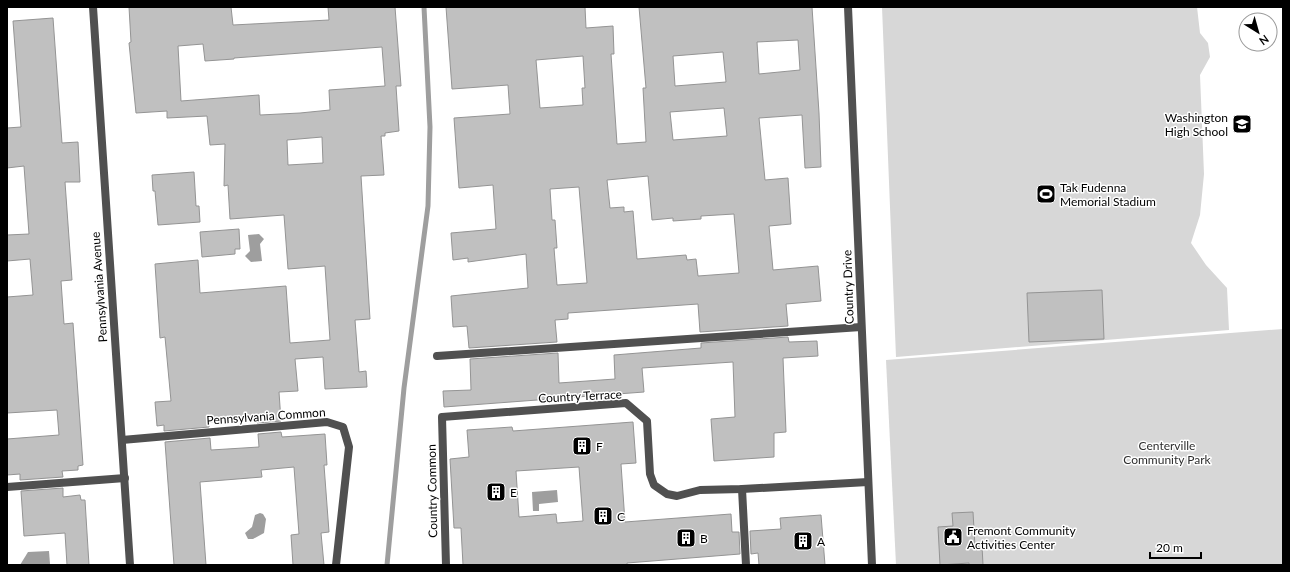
<svg xmlns="http://www.w3.org/2000/svg" width="1290" height="572" font-family="Lato,sans-serif">
	<style>
		.green { fill: #d7d7d7 }
		.water { fill: #9e9e9e }
		.lines { fill: none; stroke-linecap: round; stroke-linejoin: round }
		.stream { stroke: #9e9e9e; stroke-width: 5 }
		.building { fill: #c0c0c0; stroke: #949494; fill-rule: evenodd }
		.street { stroke: #505050; stroke-width: 8 }
		.labels { text-anchor: middle; dominant-baseline: central; stroke-width: 3; stroke-linejoin: round; paint-order: stroke }
		.poi-label { font-size: 12px; fill: #000; stroke: #fff; text-anchor: start }
		.street-label { font-size: 12px; fill: #000; stroke: #fff }
		.park-label { font-size: 12px; fill: #2e2e2e; stroke: #fff }
	</style>
	<rect width="100%" height="100%" fill="#fff"/>
	<g class="green">
		<path d="M882 7H1197L1200 33 1208 43 1210 57 1200 75 1204 174 1200 215 1191 243 1206 265 1227 288 1229 330 896 357Z"/>
		<path d="M1283 329V565H896L886 360Z"/>
	</g>
	<g class="water">
		<path d="M259 234 264 239 260 244 262 261 251 262 245 256 250 251 248 235Z"/>
		<path d="M557 490 558 502 539 504V511H533L532 492Z"/>
		<path d="M260 513 263 514 266 519 264 533 253 539H248L245 533 252 527 255 515Z"/>
		<path d="M49 551 50 564 20 565 28 552Z"/>
	</g>
	<g class="lines">
		<path class="stream" d="M387 565 404 388 428 206 430 127 424 7"/>
	</g>
	<g class="building">
		<path d="M129 7H231L233 25 329 20 328 7H395L401 86H396L399 131 385 133V136H381L384 175 361 176 370 319 355 320 359 372 366 371 367 387 325 389 323 357 295 359 298 391 279 392 281 421 257 423V418L209 422V427L164 431V425L157 426 155 402 171 401 165 337 160 338 155 264 198 260 200 293 286 286 290 343 330 340 325 266 288 269 284 215 230 219 228 185 224 186 225 144 210 145 207 116 167 118V111L136 113 129 43 131 42ZM203 44 205 61 234 59V58L382 47 385 86 329 90 330 110 300 113 260 115 259 95 181 101 178 46ZM322 137 323 163 288 165 287 140Z"/>
		<path d="M446 7H585L586 28 613 26 614 54H611L617 144 646 142 643 88H646L639 7H812L819 113 821 167 805 168 802 115 759 118 765 180 788 178 791 224 769 226 773 270 818 266 821 301 786 304 788 326 700 332 698 304 568 313V319L555 320 557 342 469 348 467 326 453 327 451 296 528 288 526 254 468 262V258L453 260 451 233 496 229 493 185 459 188 454 118 510 114 508 85 452 89ZM798 40 800 70 759 74 757 42ZM723 52 726 82 675 86 673 56ZM583 56 585 88H582L583 105 540 108 536 60ZM724 108 727 136 673 140 670 112ZM648 176 652 220 673 218V221L701 219V216L734 214 739 273 698 276 696 259 687 260 686 255 637 259 633 211 624 212V207L610 208 607 180ZM579 187 587 283 557 285 554 248H557L555 220H552L550 189Z"/>
		<path d="M53 18 62 143 78 142 80 182H65L72 280 61 281 64 324 73 323 83 465 78 466V470L62 471 63 477 20 480V474L7 475V439L59 435 57 410 7 413V297L33 295 30 259 7 261V235L29 234 24 166 7 168V128L21 127 13 21Z"/>
		<path d="M194 172 196 206H199L200 222 158 225 155 191H153L152 175Z"/>
		<path d="M239 229 240 249H235V254L202 257 200 232Z"/>
		<path d="M1102 290 1104 339 1029 342 1027 293Z"/>
		<path d="M788 337 789 342 817 341 818 356 783 358 786 432 774 433V457L714 461 711 419 735 417 733 362 642 368 644 392 444 407 443 391 471 390 470 359 558 353 559 383 615 379 614 355 701 348V343Z"/>
		<path d="M633 422 636 463 621 464 625 522 731 514 732 532H739L740 554 627 563V565H463L461 528H454L450 459 469 457 467 430 512 427 513 431ZM579 467 583 521 557 523 556 514 519 517 516 471Z"/>
		<path d="M281 432 282 437 325 434 327 465H324L329 532 321 533 324 565H293L291 535 299 534 294 467 261 470 262 477 200 482 206 565H174L165 442 210 438 211 450 259 447 258 434Z"/>
		<path d="M63 488V497L80 495 81 500H85L89 565H67L65 533 24 536 21 491Z"/>
		<path d="M973 512 975 547 982 546 983 565H969V563L940 565 938 527 953 526 952 513Z"/>
		<path d="M821 515 825 565H759L758 553 751 554 750 531 781 529 780 518Z"/>
	</g>
	<g class="lines">
		<g class="street">
			<path d="M93 7 130 565"/>
			<path d="M848 7 872 565"/>
			<path d="M437 356 861 327"/>
			<path d="M122 440 327 422 343 427 349 447 336 565"/>
			<path d="M7 487 125 478"/>
			<path d="M742 489 746 565"/>
			<path d="M446 565 442 417 626 403 647 421 650 474 654 485 667 494 677 496 700 490 742 489 868 482"/>
		</g>
	</g>
	<defs>
		<symbol id="school-square" viewBox="-11 -11 22 22"><rect x="-9" y="-9" width="18" height="18" rx="4" fill="#000" stroke="#fff"/><path d="M0-5L7-2L0 1L-7-2ZM-4 1L0 2.5L4 1V4Q0 6-4 4Z" fill="#fff"/></symbol>
		<symbol id="stadium-square" viewBox="-11 -11 22 22"><rect x="-9" y="-9" width="18" height="18" rx="4" fill="#000" stroke="#fff"/><path d="M0-5a6.5 5 0 1 0 0 10a6.5 5 0 1 0 0-10ZM-3.5-1.8h7v3.6h-7Z" fill="#fff"/></symbol>
		<symbol id="building-square" viewBox="-11 -11 22 22"><rect x="-9" y="-9" width="18" height="18" rx="4" fill="#000" stroke="#fff"/><path d="M-4-6H4V6H1V3H-1V6H-4ZM-2.5-4.3h1.7v1.8h-1.7ZM.8-4.3h1.7v1.8H.8ZM-2.5-1h1.7V.8h-1.7ZM.8-1h1.7V.8H.8Z" fill="#fff"/></symbol>
		<symbol id="civic-square" viewBox="-11 -11 22 22"><rect x="-9" y="-9" width="18" height="18" rx="4" fill="#000" stroke="#fff"/><path d="M-.6-6.5H3V-4.5H.6V-3L4-1V1h2V6H-6V1h2V-1L-.6-3ZM-1.2 2.5V6h2.4V2.5Z" fill="#fff"/></symbol>
	</defs>
	<g fill-rule="evenodd">
		<use href="#school-square" x="1231" y="113" width="22" height="22"/>
		<use href="#stadium-square" x="1035" y="183" width="22" height="22"/>
		<use href="#building-square" x="571" y="435" width="22" height="22"/>
		<use href="#building-square" x="485" y="481" width="22" height="22"/>
		<use href="#building-square" x="592" y="505" width="22" height="22"/>
		<use href="#civic-square" x="942" y="526" width="22" height="22"/>
		<use href="#building-square" x="675" y="527" width="22" height="22"/>
		<use href="#building-square" x="792" y="530" width="22" height="22"/>
	</g>
	<g class="labels">
		<g class="poi-label">
			<text x="1228" y="117" text-anchor="end">Washington<tspan x="1228" dy="14">High School</tspan></text>
			<text x="1060" y="187">Tak Fudenna<tspan x="1060" dy="14">Memorial Stadium</tspan></text>
			<text x="596" y="446">F</text>
			<text x="510" y="492">E</text>
			<text x="617" y="516">C</text>
			<text x="967" y="530">Fremont Community<tspan x="967" dy="14">Activities Center</tspan></text>
			<text x="700" y="538">B</text>
			<text x="817" y="541">A</text>
		</g>
		<g class="street-label">
			<text transform="translate(99 287) rotate(-94)">Pennsylvania Avenue</text>
			<text transform="translate(848 287) rotate(-92)">Country Drive</text>
			<text transform="translate(580 396) rotate(-3)">Country Terrace</text>
			<text transform="translate(266 416) rotate(-4)">Pennsylvania Common</text>
			<text transform="translate(432 491) rotate(-91)">Country Common</text>
		</g>
		<g class="park-label">
			<text x="1167" y="445">Centerville<tspan x="1167" dy="14">Community Park</tspan></text>
		</g>
	</g>
	<rect width="1290" height="572" fill="none" stroke="#000000" stroke-width="16"/>
	<g transform="translate(1258 32) rotate(143)"><circle r="19" fill="#ffffff" stroke="#999999"/>
	<path d="M0-3L7 15L0 10L-7 15Z" fill="#000000"/>
	<text y="-6" font-size="11" font-weight="bold" text-anchor="middle" fill="#000000">N</text>
	</g>
	<path d="M1150 552v6h51v-6" fill="none" stroke="#000000" stroke-width="2"/>
	<text x="1156" y="552" font-size="12" fill="#000000" stroke="#ffffff" stroke-width="3" paint-order="stroke">20 m</text>
</svg>
